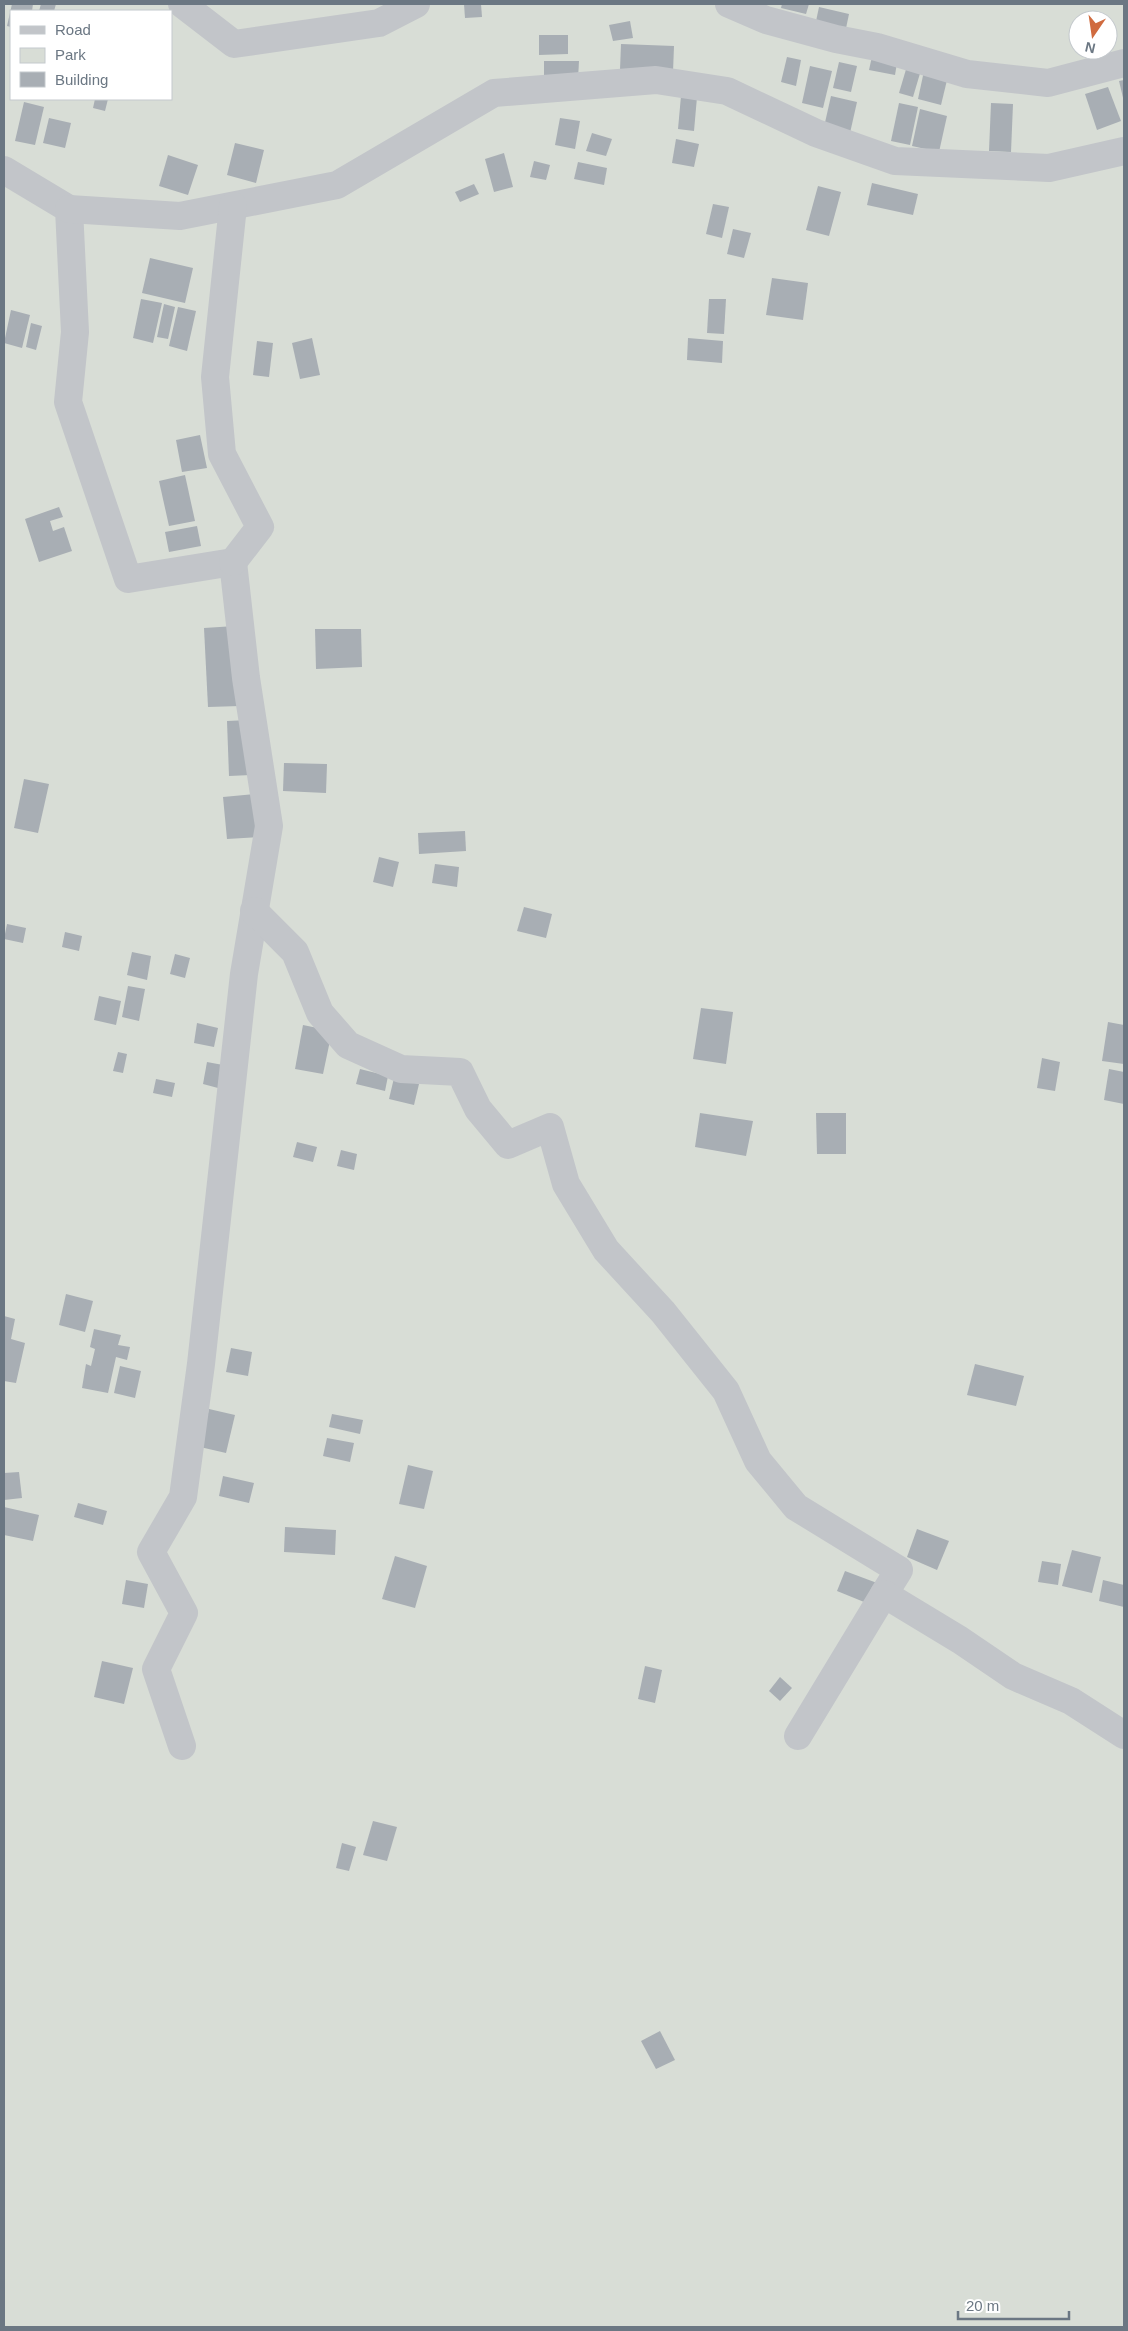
<svg xmlns="http://www.w3.org/2000/svg" width="1128" height="2331" font-family="Arial,sans-serif">
	<style>
		.green { fill: #d8ddd6; fill-rule: evenodd }
		.building { fill: #a8aeb4 }
		.lines { fill: none; stroke-linecap: round; stroke-linejoin: round }
		.minor { stroke: #c2c5c9; stroke-width: 28 }
	</style>
	<rect width="100%" height="100%" fill="#f8f8f6"/>
	<path class="green" d="M4 4H1124V2327H4ZM11 11H171V99H11ZM1078 20H1108V50H1078Z"/>
	<g class="building">
		<path d="M12 4H33L32 11H11V27L7 26Z"/>
		<path d="M41 4H56L54 11H39Z"/>
		<path d="M464 4H481L482 17 465 18Z"/>
		<path d="M782 4H809L806 14 781 8Z"/>
		<path d="M819 7 849 14 845 33 815 26Z"/>
		<path d="M630 21 633 38 613 41 609 25Z"/>
		<path d="M539 35H568V54L539 55Z"/>
		<path d="M621 44 674 46 673 72 620 70Z"/>
		<path d="M873 52 898 57 895 75 869 70Z"/>
		<path d="M787 57 801 60 796 86 781 82Z"/>
		<path d="M544 61H579L578 79H544Z"/>
		<path d="M839 62 857 66 851 92 833 88Z"/>
		<path d="M810 66 832 71 823 108 802 103Z"/>
		<path d="M907 66 921 70 913 97 899 93Z"/>
		<path d="M924 71 948 76 941 105 918 99Z"/>
		<path d="M1124 80V102L1119 81Z"/>
		<path d="M1108 87 1121 121 1097 130 1085 94Z"/>
		<path d="M681 96 697 97 694 131 678 129Z"/>
		<path d="M831 96 857 102 850 133 824 127Z"/>
		<path d="M95 99H108L105 111 93 108Z"/>
		<path d="M24 102 44 107 35 145 15 141Z"/>
		<path d="M899 103 918 107 910 145 891 141Z"/>
		<path d="M991 103 1013 104 1011 152 989 151Z"/>
		<path d="M920 109 947 116 939 152 912 146Z"/>
		<path d="M49 118 71 123 65 148 43 143Z"/>
		<path d="M560 118 580 121 575 149 555 145Z"/>
		<path d="M592 133 612 139 606 156 586 151Z"/>
		<path d="M676 139 699 144 694 167 672 163Z"/>
		<path d="M235 143 264 150 256 183 227 175Z"/>
		<path d="M504 153 513 187 494 192 485 159Z"/>
		<path d="M168 155 198 165 188 195 159 186Z"/>
		<path d="M534 161 550 165 546 180 530 177Z"/>
		<path d="M578 162 607 168 604 185 574 179Z"/>
		<path d="M872 183 918 194 913 215 867 205Z"/>
		<path d="M474 184 479 194 460 202 455 192Z"/>
		<path d="M818 186 841 192 829 236 806 230Z"/>
		<path d="M713 204 729 207 722 238 706 234Z"/>
		<path d="M733 229 751 233 744 258 727 254Z"/>
		<path d="M150 258 193 268 185 303 142 293Z"/>
		<path d="M772 278 808 283 803 320 766 315Z"/>
		<path d="M141 299 162 303 153 343 133 338Z"/>
		<path d="M709 299H726L724 334 707 333Z"/>
		<path d="M164 304 175 307 168 339 157 337Z"/>
		<path d="M178 307 196 311 187 351 169 346Z"/>
		<path d="M11 310 30 315 22 348 4 343Z"/>
		<path d="M31 323 42 326 36 350 26 347Z"/>
		<path d="M312 338 320 375 300 379 292 343Z"/>
		<path d="M688 338 723 341 722 363 687 360Z"/>
		<path d="M257 341 273 343 269 377 253 375Z"/>
		<path d="M200 435 207 468 182 472 176 440Z"/>
		<path d="M185 475 195 521 169 526 159 481Z"/>
		<path d="M59 507 63 517 50 521 53 531 64 527 72 551 39 562 25 519Z"/>
		<path d="M197 526 201 546 169 552 165 532Z"/>
		<path d="M235 626 240 706 208 707 204 628Z"/>
		<path d="M315 629H361L362 667 316 669Z"/>
		<path d="M249 720 251 775 229 776 227 721Z"/>
		<path d="M284 763 327 764 326 793 283 791Z"/>
		<path d="M24 779 49 784 38 833 14 828Z"/>
		<path d="M255 794 258 837 227 839 223 797Z"/>
		<path d="M465 831 466 851 419 854 418 833Z"/>
		<path d="M379 857 399 862 393 887 373 882Z"/>
		<path d="M435 864 459 867 457 887 432 883Z"/>
		<path d="M524 907 552 914 546 938 517 931Z"/>
		<path d="M7 924 26 928 23 943 4 939Z"/>
		<path d="M65 932 82 936 79 951 62 947Z"/>
		<path d="M132 952 151 956 147 980 127 975Z"/>
		<path d="M175 954 190 958 185 978 170 974Z"/>
		<path d="M128 986 145 989 139 1021 122 1017Z"/>
		<path d="M99 996 121 1001 116 1025 94 1020Z"/>
		<path d="M701 1008 733 1012 726 1064 693 1059Z"/>
		<path d="M1108 1022 1124 1025V1064L1102 1061Z"/>
		<path d="M197 1023 218 1028 214 1047 194 1043Z"/>
		<path d="M303 1025 332 1031 323 1074 295 1069Z"/>
		<path d="M118 1052 127 1054 123 1073 113 1071Z"/>
		<path d="M1042 1058 1060 1062 1055 1091 1037 1088Z"/>
		<path d="M207 1062 223 1065 218 1088 203 1084Z"/>
		<path d="M360 1069 388 1076 385 1091 356 1084Z"/>
		<path d="M1109 1069 1124 1072V1104L1104 1100Z"/>
		<path d="M394 1078 419 1084 414 1105 389 1099Z"/>
		<path d="M156 1079 175 1083 172 1097 153 1093Z"/>
		<path d="M700 1113 753 1121 746 1156 695 1147Z"/>
		<path d="M816 1113H846V1154H817Z"/>
		<path d="M297 1142 317 1147 313 1162 293 1157Z"/>
		<path d="M341 1150 357 1154 354 1170 337 1166Z"/>
		<path d="M66 1294 93 1301 85 1332 59 1325Z"/>
		<path d="M4 1316 15 1319 11 1339 25 1343 16 1383 4 1381Z"/>
		<path d="M94 1329 121 1335 118 1345 130 1347 127 1360 116 1357 108 1393 82 1388 86 1364 91 1366 95 1349 90 1347Z"/>
		<path d="M231 1348 252 1352 248 1376 226 1372Z"/>
		<path d="M975 1364 1024 1376 1016 1406 967 1395Z"/>
		<path d="M120 1366 141 1371 135 1398 114 1393Z"/>
		<path d="M209 1409 235 1415 226 1453 200 1447Z"/>
		<path d="M332 1414 363 1420 360 1434 329 1427Z"/>
		<path d="M327 1438 354 1443 350 1462 323 1456Z"/>
		<path d="M408 1465 433 1471 424 1509 399 1504Z"/>
		<path d="M19 1472 22 1498 4 1500V1473Z"/>
		<path d="M223 1476 254 1483 249 1503 219 1496Z"/>
		<path d="M78 1503 107 1511 103 1525 74 1517Z"/>
		<path d="M4 1507 39 1515 33 1541 4 1535Z"/>
		<path d="M285 1527 336 1530 335 1555 284 1552Z"/>
		<path d="M917 1529 949 1541 937 1570 907 1557Z"/>
		<path d="M1072 1550 1101 1557 1092 1593 1062 1586Z"/>
		<path d="M395 1556 427 1566 415 1608 382 1599Z"/>
		<path d="M1042 1561 1061 1564 1058 1585 1038 1582Z"/>
		<path d="M845 1571 877 1583 869 1604 837 1591Z"/>
		<path d="M126 1580 148 1584 144 1608 122 1604Z"/>
		<path d="M1103 1580 1124 1585V1607L1099 1601Z"/>
		<path d="M102 1661 133 1668 124 1704 94 1697Z"/>
		<path d="M645 1666 662 1670 655 1703 638 1699Z"/>
		<path d="M780 1677 792 1688 780 1701 769 1691Z"/>
		<path d="M373 1821 397 1827 387 1861 363 1855Z"/>
		<path d="M342 1843 356 1847 349 1871 336 1868Z"/>
		<path d="M660 2031 675 2060 656 2069 641 2041Z"/>
	</g>
	<g class="lines">
		<g class="minor">
			<path d="M182 4 234 44 379 23 416 4"/>
			<path d="M729 4 766 20 836 39 877 47 967 74 1048 83 1124 63"/>
			<path d="M4 170 69 209 75 332 68 402 128 579 233 562 246 678 269 826 244 974 201 1364 183 1497 151 1552 184 1613 156 1669 182 1746"/>
			<path d="M69 209 180 216 337 185 494 93 656 80 727 91 816 133 895 161 1049 168 1124 151"/>
			<path d="M233 562 260 527 222 454 215 377 233 206"/>
			<path d="M254 911 295 952 320 1013 348 1045 401 1069 460 1072 478 1109 508 1145 550 1127 566 1184 606 1250 663 1312 726 1391 758 1461 796 1507 899 1570 884 1594"/>
			<path d="M798 1736 884 1594 960 1640 1013 1676 1071 1701 1124 1735"/>
		</g>
	</g>
	<rect width="1128" height="2331" fill="none" stroke="#6b7783" stroke-width="10"/>
	<rect x="10" y="10" width="162" height="90" fill="#ffffff" stroke="#c4c9cd"/>
	<rect x="20" y="26" width="25" height="8" fill="#c2c5c9" stroke="#c4c9cd"/>
	<text x="55" y="35" font-size="15" fill="#6b7783">Road</text>
	<rect x="20" y="48" width="25" height="15" fill="#d8ddd6" stroke="#c4c9cd"/>
	<text x="55" y="60" font-size="15" fill="#6b7783">Park</text>
	<rect x="20" y="72" width="25" height="15" fill="#a8aeb4" stroke="#c4c9cd"/>
	<text x="55" y="85" font-size="15" fill="#6b7783">Building</text>
	<g transform="translate(1093 35) rotate(193)"><circle r="24" fill="#ffffff" stroke="#c4c9cd"/>
	<path d="M0-4L9 19L0 12L-9 19Z" fill="#d06b3f"/>
	<text y="-8" font-size="14" font-weight="bold" text-anchor="middle" fill="#6b7783">N</text>
	</g>
	<path d="M958 2311v8h111v-8" fill="none" stroke="#6b7783" stroke-width="2.5"/>
	<text x="966" y="2311" font-size="15" fill="#6b7783" stroke="#ffffff" stroke-width="4" paint-order="stroke">20 m</text>
</svg>
